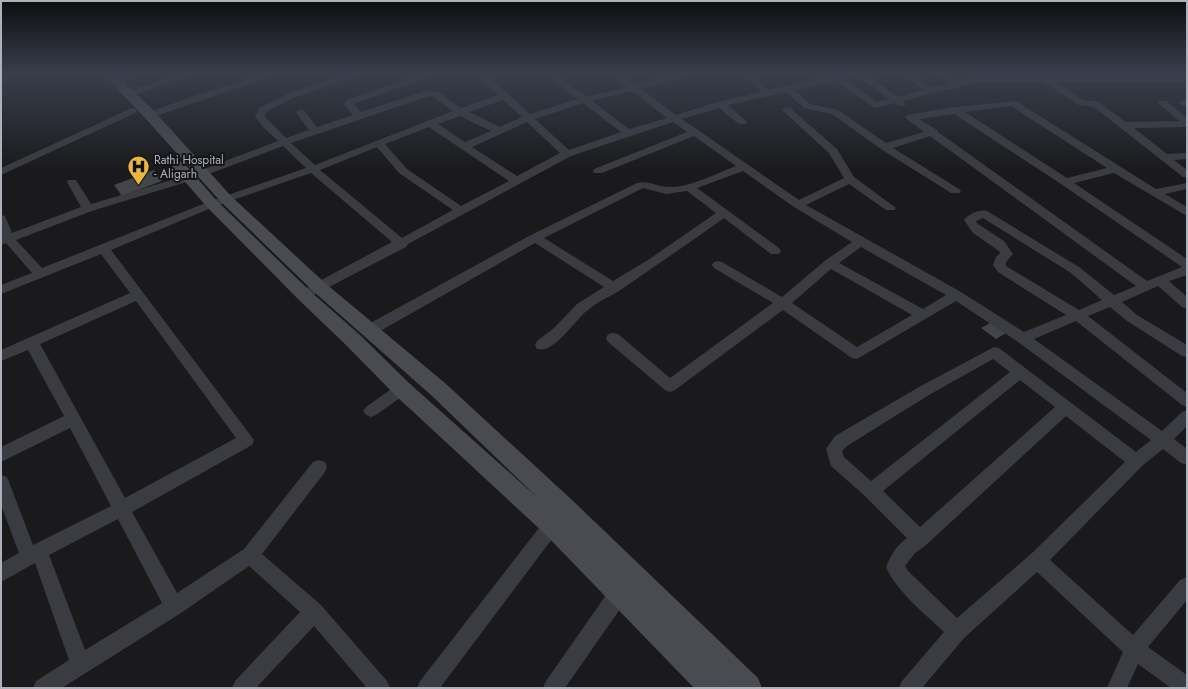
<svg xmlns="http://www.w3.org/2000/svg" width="1188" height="689" font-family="Jost,sans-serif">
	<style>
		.building { fill: #444549 }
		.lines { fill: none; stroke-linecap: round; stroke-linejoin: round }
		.street { fill: #3b3c41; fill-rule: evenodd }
		.secondary { fill: #494b51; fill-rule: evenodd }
		.labels { text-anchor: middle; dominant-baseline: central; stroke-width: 4; stroke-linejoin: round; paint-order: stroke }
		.far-poi-label { font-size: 12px; fill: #adb1bb; stroke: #151517; text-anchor: start }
	</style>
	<rect width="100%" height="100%" fill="#1a1a1c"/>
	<g class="building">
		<path d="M154 170 162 181 122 196 114 185Z"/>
		<path d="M994 321 1009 331 996 339 981 328Z"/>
	</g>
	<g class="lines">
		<g class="street">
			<path d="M129 74H142L120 84H114L112 82Z"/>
			<path d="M180 74H194L132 96 129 97 124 94 126 92Z"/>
			<path d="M263 74H278L153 117H147L145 115 147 113 191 97Z"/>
			<path d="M349 74H363L296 97 266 112 265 117 286 138 309 130 296 112 298 110H304L317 127 353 115 344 105 346 100 421 74H435L354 104 361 112 425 91H437L461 108 498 95 477 74H487L530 114 577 99 546 74H556L586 97 627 87 612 74H622L636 84 677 74H693L641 89 676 115 718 102 761 92 744 74H753L769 90 839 74H865L898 97 923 90 902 74H913L932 88 949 83 937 74H948L958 81 970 78 965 74H976L980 76H1187V82H1055L1084 100 1099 102 1126 122 1179 121 1158 103 1160 101H1166L1187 118V127L1134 128 1167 154 1187 153V159L1174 160 1187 170V178L1183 177 1094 107 1079 105 1043 82H978L903 101 906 104 904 106H898L895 103 875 108 835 81 795 90 810 104 838 110 886 143 924 132 907 119 905 117 907 115 955 107 1016 101 1156 189 1187 183V189L1165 194 1187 207V216L1114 173 1074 183 1187 259V275L1169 281 1187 297V309L1182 307 1158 286 1122 302 1137 315 1187 345V357L1182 356 1127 321 1110 307 1088 316 1187 393V407L1182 405 1076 321 1034 339 1162 431 1182 412 1187 410V426L1174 439 1187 449V465L1181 463 1163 449 1142 466 1050 560 1133 635 1180 580 1187 577V600L1148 647 1187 675V688H1171L1138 664 1127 688H1107L1123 652 1037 572 964 638 922 688H899L902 681 944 632C924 613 897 592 886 567 891 555 896 546 907 538L865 496 831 466 826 449 835 436 919 387 994 347 999 348 1136 452 1151 440 1018 342 956 301 857 359 852 358 783 310 675 390 670 392 665 390 608 342 606 338 608 334 613 333 618 334 670 378 773 303 714 268 712 265 714 262 718 261 722 262 782 297 826 260 852 242 794 207 743 171 697 188 779 248 781 251 779 254H771L724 218C689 243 654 267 619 291 609 297 597 302 588 310 575 319 555 354 537 349L535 345 537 341 554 328 577 304 604 287 535 243 375 334 370 335 365 334 363 330 365 326 531 235 637 183C649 180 659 188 671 187 691 187 717 173 736 166L694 136 602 173H594L593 171 594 169 687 132 673 122 571 156 408 244 406 247 304 300 299 298 297 295 299 292 392 242 311 173 216 206 111 250 254 440 252 445 132 512 177 593 244 549 313 462 319 460 325 462 327 467 325 472 262 554 321 605 387 681 390 688H367L314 626 256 688H232L235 681 300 612 249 566 181 613 62 688H33L36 681 69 660 35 563 1 582V563L19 553 1 505V475L7 477 9 482 33 545 111 506 70 428 1 462V447L64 416 28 350 1 361V350L130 293 101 254 1 294V285L32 273 6 243 1 245V215L5 216 12 233 81 207 67 182 68 180H76L91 204 185 176 278 141 263 127 255 117 259 108 290 93ZM856 76 889 99 877 102 844 79ZM632 91 667 118 629 129 592 101ZM786 92 804 108 832 114 881 149 951 193H959L961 191 959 189 893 148 930 136 1136 286 1114 295 1079 267 987 211C979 209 969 214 964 220L973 233 999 251 1000 253 996 257 993 265 998 272 1066 315 1024 332 961 292 806 205 849 184 886 210H894L896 208 854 177 837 149 790 108H784L782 110 829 153 844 178 799 200 682 119 719 108 739 124H745L747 122 745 120 728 105ZM429 96H432L453 111 315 165 291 143ZM503 100 522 117 500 127 469 112ZM583 103 621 132 569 150 535 119ZM1011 106 1107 168 1067 178 965 112ZM954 114 1061 184 1182 267 1147 281 938 132 937 130 919 119ZM460 116 491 131 465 142 438 124ZM527 122 560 153 517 176 472 147ZM429 127 509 181 461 206 407 169 385 144ZM283 146 306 168 208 202 42 268 16 240 92 211 193 180ZM377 147 399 173 453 210 402 238 320 170ZM643 188 666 194 687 191 716 213 648 260 613 281 544 238ZM983 218 1071 273 1102 300 1079 310 1006 266V262L1013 254 1004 241 978 224 976 221ZM861 247 946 295 923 309 839 263ZM831 269 912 315 857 347 792 303ZM136 301 236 438 125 498 40 344ZM993 359 1010 372 871 481 844 457 842 451 847 446 929 395ZM1020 380 1055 407 920 527 883 491ZM1066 416 1125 462 1031 554 957 618 908 571 905 566 915 553 926 545ZM118 519 162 603 85 650 49 555Z"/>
			<path d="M1184 100H1187V106L1181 105 1179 103Z"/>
			<path d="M132 108 135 109 137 111 135 113 1 175V168Z"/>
			<path d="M402 383 407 385 409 389 407 393 376 415 371 417 366 415 363 411 366 407 397 385Z"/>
			<path d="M552 517 558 519 561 525 558 531 440 688H417L420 681 546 519Z"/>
			<path d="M620 583 627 585 629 592 627 599 565 688H543L546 681 613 585Z"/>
		</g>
		<path class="secondary" d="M103 74H116L155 112 231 196 325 283 445 383 572 500 758 678 762 688H728L726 686 727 688H694L544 533 395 395 346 345 298 299 207 207 173 168 171 165 173 162 178 161 183 162 217 201 310 291 360 335 409 383 539 499 431 395 313 291 221 202 145 118Z"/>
	</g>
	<linearGradient id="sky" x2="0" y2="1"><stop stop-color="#0e0e0f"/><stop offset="0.43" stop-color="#383e4b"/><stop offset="1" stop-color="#383e4b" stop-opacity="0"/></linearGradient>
	<rect width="1188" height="171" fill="url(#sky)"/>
	<defs>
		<symbol id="hospital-pin" viewBox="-11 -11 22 30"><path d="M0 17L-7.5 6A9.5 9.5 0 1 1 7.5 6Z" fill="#ecb741" stroke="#151517"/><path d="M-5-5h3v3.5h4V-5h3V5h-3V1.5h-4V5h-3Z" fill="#111"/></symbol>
	</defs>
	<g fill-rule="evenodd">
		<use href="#hospital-pin" x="126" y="154" width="25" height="34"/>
	</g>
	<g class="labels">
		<g class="far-poi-label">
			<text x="154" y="160">Rathi Hospital<tspan x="154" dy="14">- Aligarh</tspan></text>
		</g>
	</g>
	<rect width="1188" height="689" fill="none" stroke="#adb1bb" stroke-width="4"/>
</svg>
